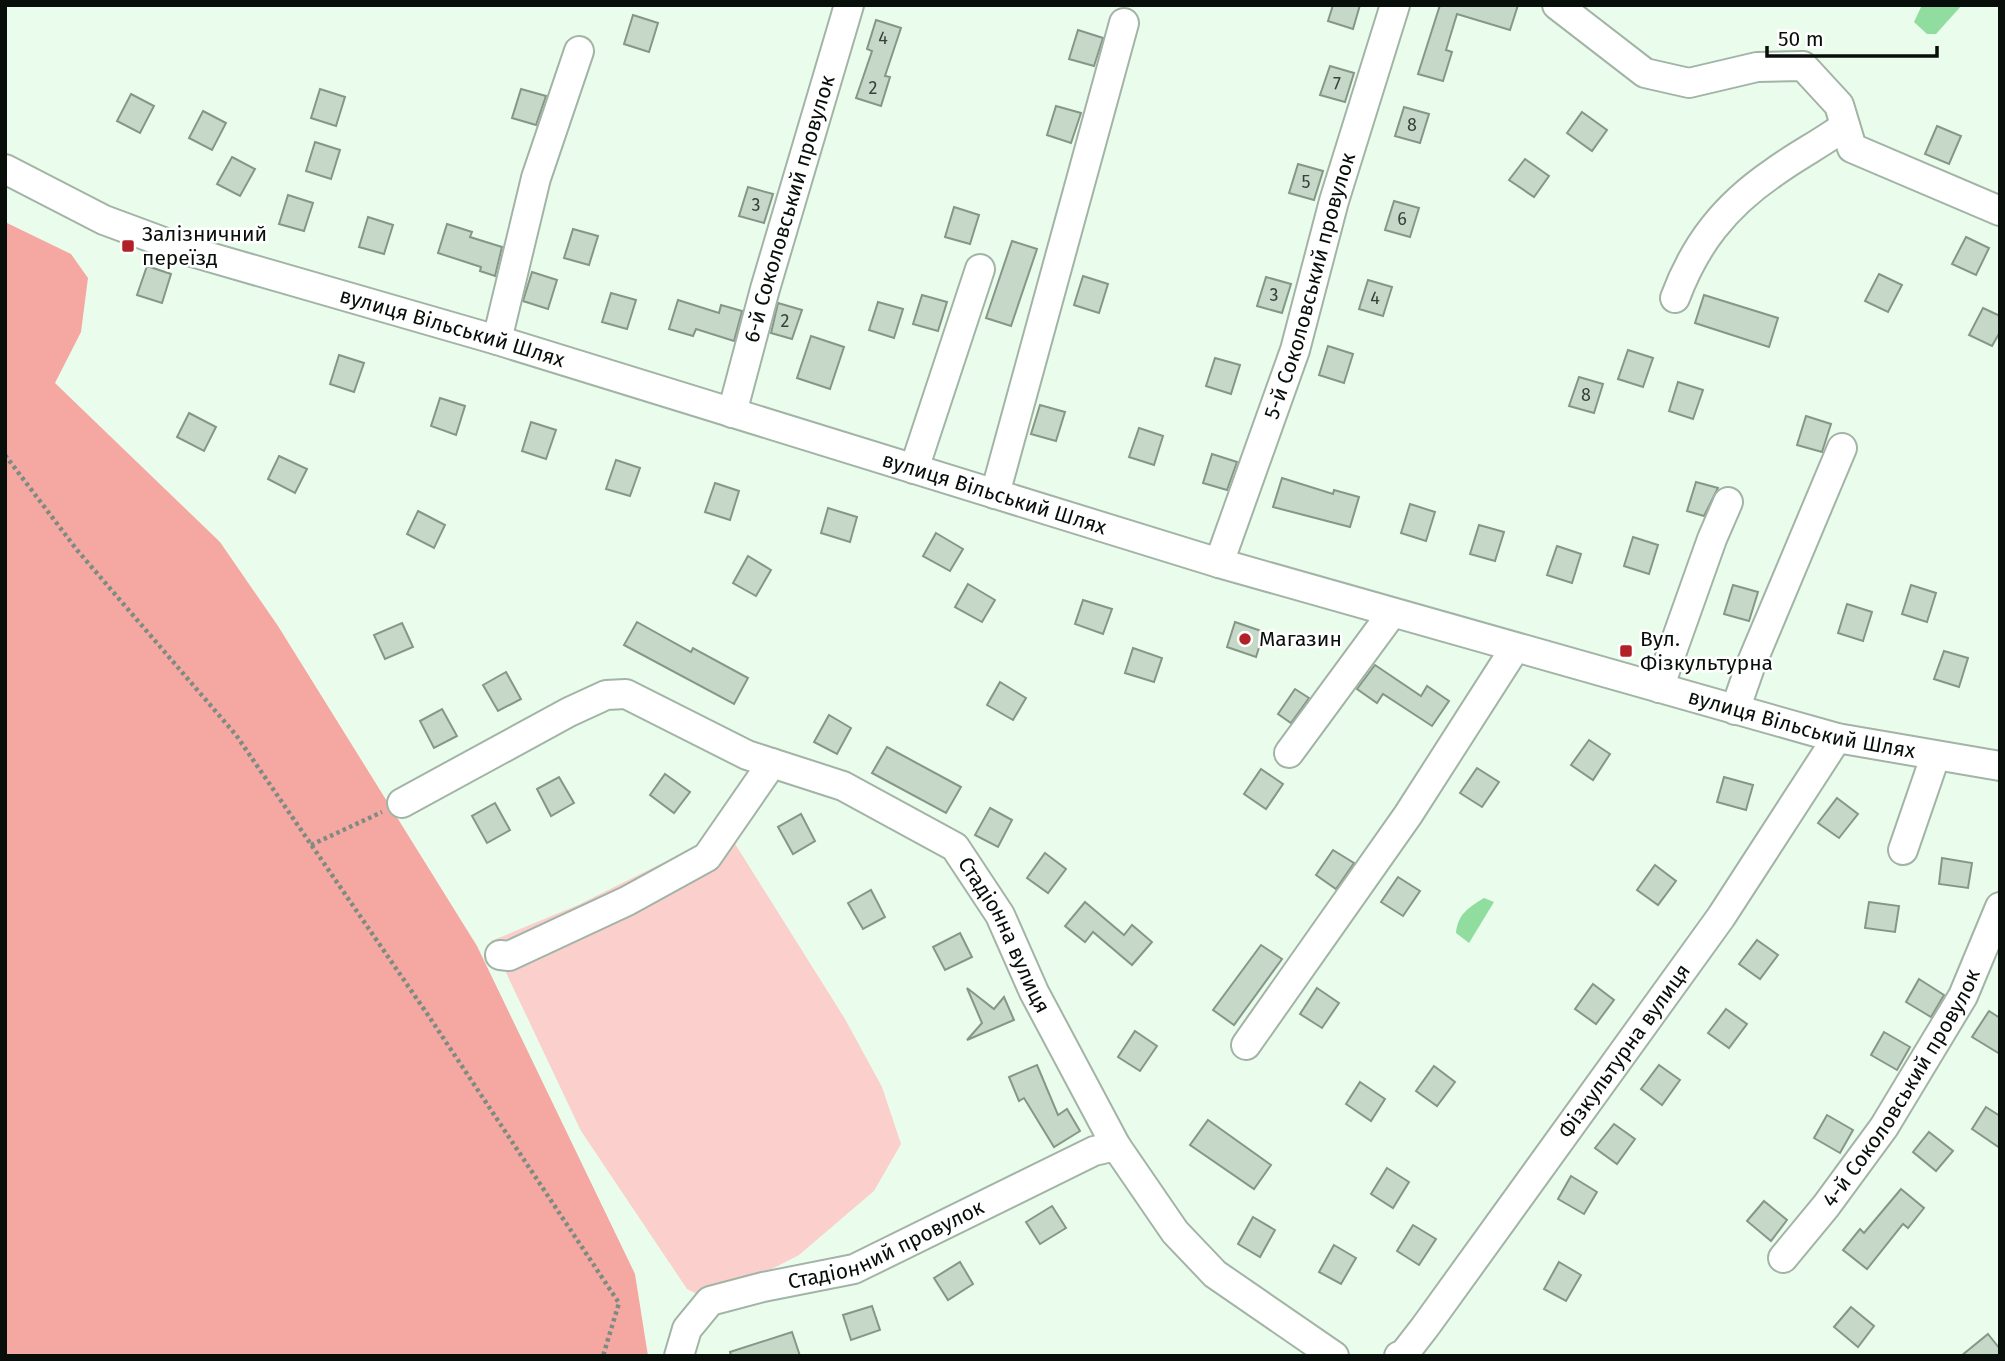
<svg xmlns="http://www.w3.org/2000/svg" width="2005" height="1361" font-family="'Fira Sans',sans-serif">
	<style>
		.green { fill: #fbcfcb }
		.forest { fill: #f5a8a1 }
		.water { fill: #90dd9f }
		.building { fill: #c6d9c9; stroke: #869788; stroke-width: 2 }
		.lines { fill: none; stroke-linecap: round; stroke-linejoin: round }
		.minor-casing { stroke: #a2b4a5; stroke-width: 32 }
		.path { stroke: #7e8b80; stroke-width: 4.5; stroke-dasharray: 3.5 3.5; stroke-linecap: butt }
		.minor { stroke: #fff; stroke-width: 28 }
		.poi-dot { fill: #b22127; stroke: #fff; stroke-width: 2.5 }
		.labels { text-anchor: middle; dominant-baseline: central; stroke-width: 5; stroke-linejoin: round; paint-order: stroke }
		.number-label { font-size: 18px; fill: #384139 }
		.street-label { font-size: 21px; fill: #080e09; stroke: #fff }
		.poi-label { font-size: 21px; fill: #080e09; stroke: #fff; text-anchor: start }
	</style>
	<rect width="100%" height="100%" fill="#eafded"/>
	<path class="green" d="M727 831 845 1019 882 1087 901 1144 874 1191 799 1255 710 1301 687 1289 581 1131 491 941 578 905Z"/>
	<path class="forest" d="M5 222 71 254 88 278 81 332 55 383 220 542 278 626 477 946 635 1274 648 1356H5Z"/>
	<g class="water">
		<path d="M1922 5H1962L1936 34H1927L1914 22Z"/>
		<path d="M1484 898 1494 902 1469 943 1456 933C1458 914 1468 908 1484 898Z"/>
	</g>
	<g class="building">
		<path d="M1333 5H1360L1353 29 1328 21Z"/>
		<path d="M1440 5H1518L1510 30 1457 14 1446 50 1452 52 1443 81 1418 74Z"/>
		<path d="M633 15 658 23 649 52 624 44Z"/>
		<path d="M876 20 901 28 885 76 890 77 881 106 856 98 872 51 867 49Z"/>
		<path d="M1078 30 1103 38 1094 66 1069 59Z"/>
		<path d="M1330 66 1354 73 1345 102 1320 95Z"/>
		<path d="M320 89 345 97 336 126 311 118Z"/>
		<path d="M521 89 546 96 536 125 512 118Z"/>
		<path d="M131 94 154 106 140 133 117 121Z"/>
		<path d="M1056 106 1081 113 1071 143 1047 135Z"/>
		<path d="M1404 107 1429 114 1420 143 1395 136Z"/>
		<path d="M203 111 226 123 212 150 189 138Z"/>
		<path d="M1582 112 1607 130 1592 151 1567 133Z"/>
		<path d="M1937 126 1961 136 1949 164 1925 154Z"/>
		<path d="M315 142 340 150 331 179 306 171Z"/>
		<path d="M232 157 255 169 240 196 217 184Z"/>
		<path d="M1525 159 1549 176 1534 197 1509 180Z"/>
		<path d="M1298 164 1323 171 1314 200 1289 193Z"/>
		<path d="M748 187 773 194 764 223 739 216Z"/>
		<path d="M288 195 313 203 304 231 279 224Z"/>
		<path d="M1394 201 1419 208 1410 237 1385 230Z"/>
		<path d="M954 207 979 215 970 244 945 237Z"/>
		<path d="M368 217 393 225 384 254 359 247Z"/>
		<path d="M447 224 472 232 470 237 502 247 495 276 480 271 481 267 438 253Z"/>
		<path d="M573 229 598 236 589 265 564 258Z"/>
		<path d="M1966 237 1989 248 1976 275 1952 264Z"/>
		<path d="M1012 241 1037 249 1011 326 986 318Z"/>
		<path d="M147 266 171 274 162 303 137 295Z"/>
		<path d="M532 272 557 280 548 309 523 301Z"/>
		<path d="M1879 274 1902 285 1888 312 1865 301Z"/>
		<path d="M1083 276 1108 284 1099 313 1074 305Z"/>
		<path d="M1266 277 1291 284 1282 313 1257 306Z"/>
		<path d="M1368 280 1392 287 1383 316 1359 309Z"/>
		<path d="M611 293 636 300 627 329 602 322Z"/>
		<path d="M922 295 947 302 938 331 913 324Z"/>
		<path d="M1704 295 1778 318 1769 347 1695 323Z"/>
		<path d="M678 300 719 313 721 305 742 311 734 341 696 329 693 336 669 329Z"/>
		<path d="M878 302 903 309 894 338 869 330Z"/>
		<path d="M778 303 802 310 792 339 771 333Z"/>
		<path d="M1983 308 2000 316V332L1992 346 1969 335Z"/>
		<path d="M811 336 844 347 830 389 797 378Z"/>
		<path d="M1328 346 1353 354 1344 383 1319 375Z"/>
		<path d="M1628 350 1653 358 1643 387 1618 379Z"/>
		<path d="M339 355 364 363 354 392 330 384Z"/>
		<path d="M1215 358 1240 365 1231 394 1206 386Z"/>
		<path d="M1579 377 1603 384 1594 413 1569 406Z"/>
		<path d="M1678 382 1703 390 1693 419 1669 411Z"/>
		<path d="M440 398 465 406 456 435 431 426Z"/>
		<path d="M1040 405 1065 412 1056 441 1031 434Z"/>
		<path d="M189 413 216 427 204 451 177 437Z"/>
		<path d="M1806 416 1831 424 1822 452 1797 445Z"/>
		<path d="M531 422 556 430 546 459 522 451Z"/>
		<path d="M1139 428 1163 436 1154 465 1129 457Z"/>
		<path d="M1212 454 1237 462 1227 490 1203 483Z"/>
		<path d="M279 456 307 469 295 493 268 479Z"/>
		<path d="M616 460 640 468 630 496 606 489Z"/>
		<path d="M1282 478 1333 494 1334 490 1359 497 1350 527 1273 507Z"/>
		<path d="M1696 482 1718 488 1704 516 1687 511Z"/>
		<path d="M715 483 739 491 730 520 705 512Z"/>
		<path d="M1410 504 1435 512 1426 541 1401 533Z"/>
		<path d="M828 508 857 517 850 542 821 533Z"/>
		<path d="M418 511 445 525 434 548 407 534Z"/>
		<path d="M1479 525 1504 532 1495 561 1470 554Z"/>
		<path d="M936 533 963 549 950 571 923 556Z"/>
		<path d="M1633 537 1658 545 1649 574 1624 566Z"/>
		<path d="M1557 546 1581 554 1572 583 1547 575Z"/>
		<path d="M748 556 771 570 756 596 733 583Z"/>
		<path d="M968 584 995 600 982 622 955 607Z"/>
		<path d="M1733 585 1758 592 1749 621 1724 614Z"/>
		<path d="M1911 585 1936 593 1927 622 1902 614Z"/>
		<path d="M1083 600 1112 609 1103 634 1075 624Z"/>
		<path d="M1847 604 1872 612 1863 641 1838 633Z"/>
		<path d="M637 622 691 652 693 648 748 678 734 704 624 645Z"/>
		<path d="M1235 622 1264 632 1256 657 1227 647Z"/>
		<path d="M402 623 413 647 385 659 374 635Z"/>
		<path d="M1133 648 1162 658 1154 682 1125 673Z"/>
		<path d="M1944 651 1968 658 1959 687 1934 679Z"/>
		<path d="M1375 665 1421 696 1427 686 1449 701 1432 726 1383 694 1377 703 1357 689Z"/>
		<path d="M506 672 521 699 498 711 483 685Z"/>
		<path d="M1000 682 1026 698 1013 720 987 705Z"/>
		<path d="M1295 689 1309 698 1291 723 1278 714Z"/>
		<path d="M442 709 457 736 434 748 420 721Z"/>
		<path d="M829 715 851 728 837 754 814 742Z"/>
		<path d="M1589 740 1610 754 1593 780 1571 765Z"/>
		<path d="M887 747 961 787 946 813 872 773Z"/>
		<path d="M1477 768 1499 782 1482 807 1460 793Z"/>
		<path d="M1261 769 1283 784 1266 809 1244 794Z"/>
		<path d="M665 774 690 792 674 813 650 795Z"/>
		<path d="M559 777 574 803 551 816 537 789Z"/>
		<path d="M1724 777 1753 785 1746 810 1717 802Z"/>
		<path d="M1837 798 1858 814 1839 838 1818 823Z"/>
		<path d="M495 803 510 830 487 843 472 816Z"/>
		<path d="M990 808 1012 820 998 847 975 835Z"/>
		<path d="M801 814 815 841 793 854 778 827Z"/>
		<path d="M1333 850 1354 863 1336 889 1316 875Z"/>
		<path d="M1045 853 1066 869 1048 893 1027 878Z"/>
		<path d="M1942 858 1972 863 1968 888 1939 884Z"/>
		<path d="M1655 865 1676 881 1658 905 1637 890Z"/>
		<path d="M1398 877 1420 891 1403 916 1381 902Z"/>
		<path d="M871 890 885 917 863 929 848 903Z"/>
		<path d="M1085 902 1124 935 1132 925 1152 942 1132 965 1093 932 1085 942 1065 926Z"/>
		<path d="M1869 902 1899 906 1895 932 1865 928Z"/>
		<path d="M960 933 972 957 945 970 933 947Z"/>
		<path d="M1757 940 1778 955 1760 979 1739 964Z"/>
		<path d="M1261 945 1282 959 1234 1025 1213 1010Z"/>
		<path d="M1919 979 1944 995 1931 1017 1906 1002Z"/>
		<path d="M1593 984 1614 1000 1596 1024 1575 1009Z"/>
		<path d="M967 988 994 1009 1004 997 1014 1020 967 1040 982 1023Z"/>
		<path d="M1317 988 1339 1003 1322 1028 1300 1014Z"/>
		<path d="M1726 1009 1747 1024 1729 1048 1708 1033Z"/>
		<path d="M1989 1011 2000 1018V1054L1972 1037Z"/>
		<path d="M1135 1031 1157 1046 1140 1071 1118 1057Z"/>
		<path d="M1884 1032 1910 1047 1897 1070 1871 1055Z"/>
		<path d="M1037 1065 1058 1115 1067 1109 1080 1131 1054 1147 1024 1098 1019 1101 1009 1077Z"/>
		<path d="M1659 1065 1680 1080 1662 1105 1641 1089Z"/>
		<path d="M1434 1066 1455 1082 1437 1106 1416 1091Z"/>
		<path d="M1360 1082 1385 1099 1371 1121 1346 1104Z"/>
		<path d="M1986 1107 2000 1116V1148L1972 1129Z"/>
		<path d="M1827 1115 1853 1130 1840 1153 1814 1138Z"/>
		<path d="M1208 1120 1271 1165 1254 1189 1190 1145Z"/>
		<path d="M1614 1124 1635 1139 1617 1164 1595 1148Z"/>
		<path d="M1929 1132 1953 1151 1936 1171 1913 1152Z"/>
		<path d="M1387 1168 1409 1182 1393 1208 1371 1194Z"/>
		<path d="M1571 1176 1597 1192 1584 1214 1558 1199Z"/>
		<path d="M1901 1189 1924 1208 1908 1228 1903 1224 1867 1269 1843 1250 1860 1229 1864 1233Z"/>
		<path d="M1764 1201 1787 1220 1771 1241 1747 1221Z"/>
		<path d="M1052 1206 1066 1228 1040 1244 1026 1222Z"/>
		<path d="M1253 1217 1275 1230 1260 1257 1238 1244Z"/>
		<path d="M1413 1225 1436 1239 1419 1265 1397 1251Z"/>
		<path d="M1334 1245 1356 1258 1341 1284 1319 1272Z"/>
		<path d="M960 1262 973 1284 948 1300 934 1278Z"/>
		<path d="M1559 1262 1581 1275 1566 1301 1544 1289Z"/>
		<path d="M872 1306 880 1330 851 1340 843 1315Z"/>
		<path d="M1851 1307 1874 1326 1858 1347 1834 1327Z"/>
		<path d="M792 1332 800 1356H731L730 1352Z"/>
		<path d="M1988 1334 2000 1349V1356H1961Z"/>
	</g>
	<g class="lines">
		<defs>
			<g id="minor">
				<path d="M1557 5 1645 73 1689 83 1757 67 1803 66 1839 105 1852 148 2000 211"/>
				<path id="s1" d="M5 169 104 220 185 250 497 340 1219 563 1837 738 2000 766"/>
				<path d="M1675 298C1695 244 1725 206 1773 173 1796 156 1822 143 1845 126"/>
				<path d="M497 340 536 178 579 51"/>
				<path id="s2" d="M732 413 765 289 849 5"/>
				<path d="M914 469 980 269"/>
				<path d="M995 494 1124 23"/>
				<path id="s3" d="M1219 563 1295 350 1334 201 1395 5"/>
				<path d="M1659 688 1712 539 1728 502"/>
				<path d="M1735 710 1750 667 1842 448"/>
				<path d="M1289 753 1392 613"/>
				<path id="s4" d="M402 803 569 712 606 695 626 694 747 755 843 786 955 847 1000 915 1034 992 1116 1146 1175 1232 1215 1274 1334 1356"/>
				<path d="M1903 850 1935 757"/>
				<path d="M500 955 509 956 627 901 707 857 772 763"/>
				<path d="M1246 1045 1408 815 1515 648"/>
				<path id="s5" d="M1783 1258 1826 1206 1884 1127 1963 996 2000 907"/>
				<path id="s6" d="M679 1356 687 1329 710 1301 763 1287 854 1269 1094 1151 1116 1146"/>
				<path id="s7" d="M1399 1356 1404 1354 1425 1327 1721 917 1837 738"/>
			</g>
		</defs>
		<use href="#minor" class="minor-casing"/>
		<g class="path">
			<path d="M5 455 77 550 236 735 430 1018 619 1303 603 1356"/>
			<path d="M311 845 382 812"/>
		</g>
		<use href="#minor" class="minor"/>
	</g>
	<g class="poi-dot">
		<rect x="121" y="239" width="14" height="14" rx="3.5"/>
		<circle cx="1245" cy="639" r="7"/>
		<rect x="1619" y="644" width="14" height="14" rx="3.5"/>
	</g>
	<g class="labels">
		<g class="number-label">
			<text x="883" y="38">4</text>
			<text x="1337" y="84">7</text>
			<text x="873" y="88">2</text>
			<text x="1412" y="125">8</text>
			<text x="1306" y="182">5</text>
			<text x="756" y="205">3</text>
			<text x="1402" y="219">6</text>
			<text x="1274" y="295">3</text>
			<text x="1375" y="298">4</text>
			<text x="785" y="321">2</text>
			<text x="1586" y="395">8</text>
		</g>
		<g class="street-label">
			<text stroke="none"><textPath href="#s2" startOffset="212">6-й Соколовський провулок</textPath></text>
			<text stroke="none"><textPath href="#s3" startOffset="292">5-й Соколовський провулок</textPath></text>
			<text stroke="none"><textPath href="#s1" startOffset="476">вулиця Вільський Шлях</textPath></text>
			<text stroke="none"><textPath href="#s1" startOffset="1043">вулиця Вільський Шлях</textPath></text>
			<text stroke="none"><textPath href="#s1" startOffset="1883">вулиця Вільський Шлях</textPath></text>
			<text stroke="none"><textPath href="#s4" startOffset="716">Стадіонна вулиця</textPath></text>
			<text stroke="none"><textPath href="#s7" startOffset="380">Фізкультурна вулиця</textPath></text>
			<text stroke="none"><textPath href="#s5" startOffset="208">4-й Соколовський провулок</textPath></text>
			<text stroke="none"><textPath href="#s6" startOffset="250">Стадіонний провулок</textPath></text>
		</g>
		<g class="poi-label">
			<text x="142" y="234">Залізничний<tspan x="142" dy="24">переїзд</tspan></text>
			<text x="1259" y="639">Магазин</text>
			<text x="1640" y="639">Вул.<tspan x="1640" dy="24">Фізкультурна</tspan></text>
		</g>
	</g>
	<rect width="2005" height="1361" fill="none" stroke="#080e09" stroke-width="14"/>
	<path d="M1767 46v10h170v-10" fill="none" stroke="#080e09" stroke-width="3.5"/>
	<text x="1778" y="46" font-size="21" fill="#080e09" stroke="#ffffff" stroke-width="5" paint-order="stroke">50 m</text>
</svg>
